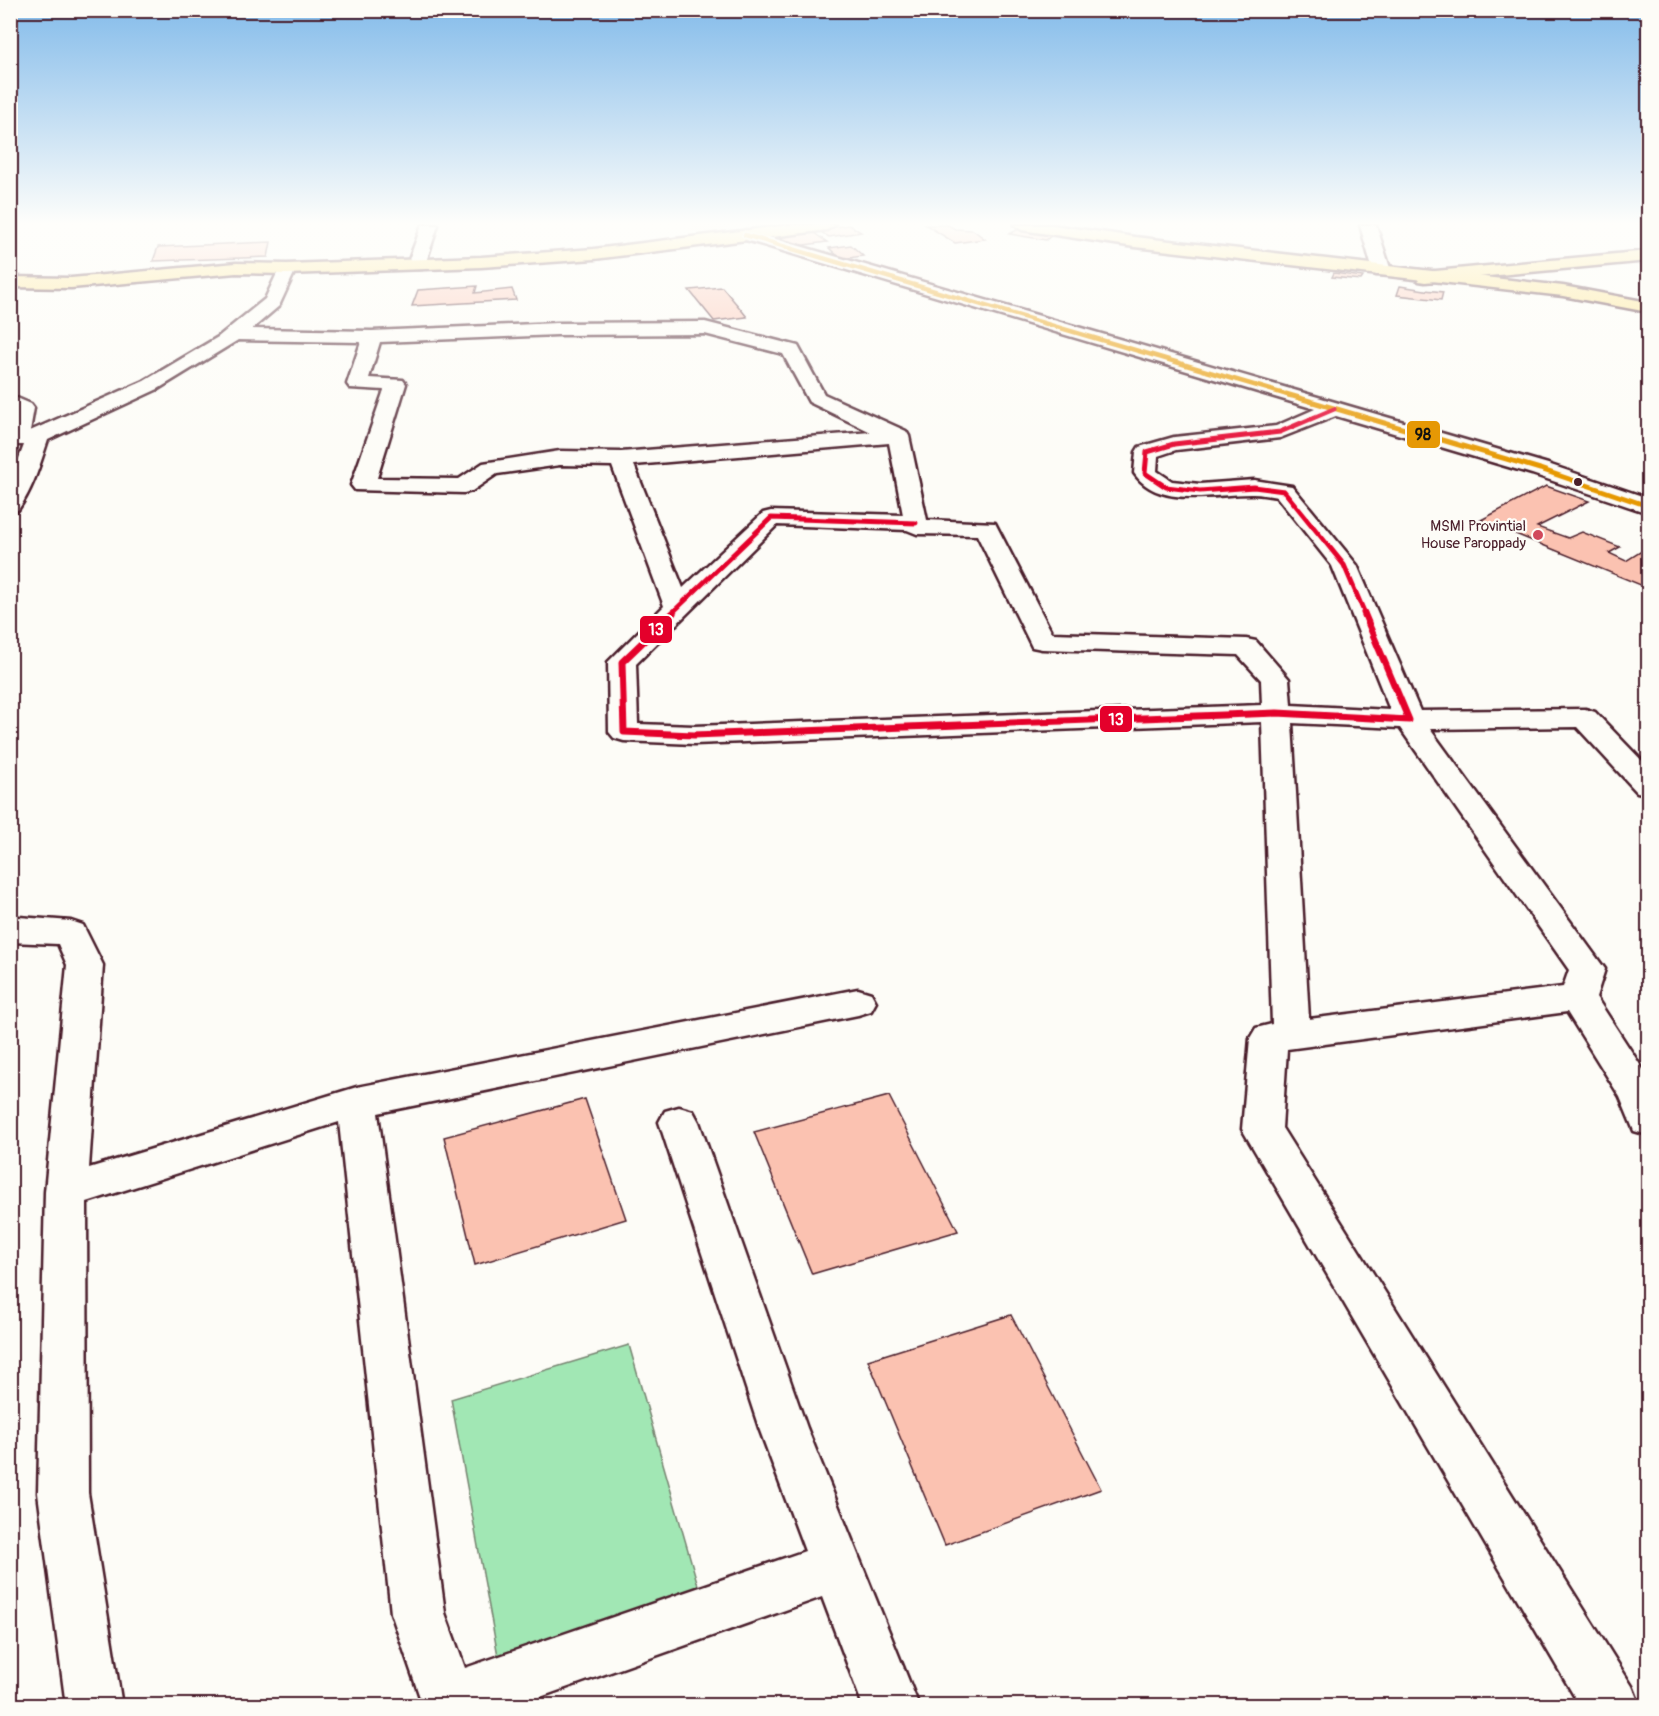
<svg xmlns="http://www.w3.org/2000/svg" width="1659" height="1716" font-family="Pangolin,sans-serif">
	<style>
		.built { fill: #fcebe2 }
		.green { fill: #a1e7b4; stroke: #768370; stroke-width: 1.5 }
		.building { fill: #fbc2b1; stroke: #4a1f2b; stroke-width: 1.5 }
		.lines { fill: none; stroke-linecap: round; stroke-linejoin: round }
		.minor-casing { stroke: #4a1f2b; stroke-width: 5 }
		.major-casing { stroke: #4a1f2b; stroke-width: 5 }
		.highway-casing { stroke: #4a1f2b; stroke-width: 5 }
		.minor { fill: #fdfcf7; fill-rule: evenodd }
		.major { fill: #fce080; fill-rule: evenodd }
		.highway { fill: #fce080; fill-rule: evenodd }
		.bus-1-far1-casing { stroke: #fdfcf7; stroke-width: 7 }
		.bus-1-casing { stroke: #fdfcf7; stroke-width: 8 }
		.bus-2-far1-casing { stroke: #fdfcf7; stroke-width: 8 }
		.bus-2-casing { stroke: #fdfcf7; stroke-width: 10 }
		.bus-1-far1 { stroke: #e69804; stroke-width: 4.5 }
		.bus-1 { stroke: #e69804; stroke-width: 5 }
		.bus-2-far1 { stroke: #e4002b; stroke-width: 5 }
		.bus-2 { stroke: #e4002b; stroke-width: 7 }
		.bus-dot { fill: #4a1f2b; stroke: #fdfcf7; stroke-width: 2 }
		.poi-dot { fill: #d1495b; stroke: #fdfcf7; stroke-width: 2 }
		.labels { text-anchor: middle; dominant-baseline: central; stroke-width: 4.5; stroke-linejoin: round; paint-order: stroke }
		.far-poi-label { font-size: 15px; fill: #4a1f2b; stroke: #fdfcf7; text-anchor: end }
		.line-badge { stroke: #fdfcf7; stroke-width: 2 }
		.badge-label { font-size: 16px; text-anchor: middle; font-weight: bold; fill: #fff }
		.pale-badge-label { font-size: 16px; text-anchor: middle; font-weight: bold; fill: #111 }
	</style>
	<rect width="100%" height="100%" fill="#fdfcf7"/>
	<filter id="ink" filterUnits="userSpaceOnUse"><feTurbulence type="fractalNoise" baseFrequency=".0167" numOctaves="2"/><feDisplacementMap in="SourceGraphic" scale="12" xChannelSelector="R" yChannelSelector="G"/><feConvolveMatrix kernelMatrix="1 2 1 2 8 2 1 2 1" color-interpolation-filters="sRGB"/></filter>
	<g filter="url(#ink)">
		<path class="built" d="M694 225H779L783 228 755 232 748 225 727 227 723 234 689 232Z"/>
		<path class="green" d="M629 1345 712 1634 507 1705 451 1399Z"/>
		<g class="building">
			<path d="M849 225 861 232 829 237 817 230Z"/>
			<path d="M926 225H948L955 229 973 230 985 239 955 243Z"/>
			<path d="M1019 229 1053 234 1046 240 1009 234Z"/>
			<path d="M811 231 827 242 789 247 772 235Z"/>
			<path d="M271 242 268 257 153 261 158 247Z"/>
			<path d="M851 245 863 256 841 259 829 248Z"/>
			<path d="M1334 273 1363 277 1361 280 1332 277Z"/>
			<path d="M477 286 475 293 512 289 516 300 412 306 418 290Z"/>
			<path d="M1400 286 1425 290 1443 292 1441 300 1397 295Z"/>
			<path d="M722 287 739 307 747 317 714 321 689 290Z"/>
			<path d="M1546 486 1589 501 1537 527 1568 538 1582 532 1620 547 1609 553 1626 561 1648 547V588L1481 520Z"/>
			<path d="M889 1096 958 1231 812 1274 754 1132Z"/>
			<path d="M585 1099 626 1219 475 1265 444 1137Z"/>
			<path d="M1011 1315 1101 1489 945 1545 868 1360Z"/>
		</g>
		<g class="lines">
			<defs>
				<g id="minor">
					<path d="M422 225H438L425 265 422 269H410L407 265Z"/>
					<path d="M1360 225H1376L1391 271 1388 275H1376L1373 271Z"/>
					<path d="M745 230 1548 464 1648 498V513L1532 474 1336 416 1280 438 1176 450 1158 456 1157 471 1172 481 1200 484 1254 480 1292 486 1357 565 1420 711 1585 709 1595 712 1648 767V794L1637 792 1577 727 1430 729 1605 969 1596 997 1648 1077V1135L1634 1131 1620 1097 1567 1012 1287 1049 1282 1128 1632 1686 1640 1706H1580L1242 1129 1250 1038 1256 1028 1272 1024 1262 722 694 744 624 741 614 738 609 732 608 662 664 606 612 466 560 465 497 474 472 491 464 493 355 490 351 485 384 390 350 388 347 384 361 342 238 340 158 389 48 440C40 464 33 489 18 510L10 512V482L24 445H10L13 411 10 409V395L31 404 34 408 30 431 144 381 218 337 265 299 281 265H293L296 269 279 306 252 329 372 331 557 323 705 322 798 346 824 394 906 431 909 436 927 520 995 523 1052 633 1246 639 1256 641 1289 679 1291 705 1390 710 1332 566 1277 497C1269 496 1261 494 1253 494 1216 493 1159 510 1134 473L1136 452 1139 447 1174 437 1276 426 1315 409 739 238 737 235ZM705 334 783 354 809 402 871 432 621 452 560 451 483 463 459 479 377 478 406 384 403 380 369 378 380 342 557 335ZM889 443 903 515 771 511 763 513 683 588 634 465ZM777 525 907 530 917 534 977 535 1032 647 1042 649 1238 655 1261 680 1262 705 694 726 638 724 636 664ZM1292 723 1400 728 1569 970 1563 987 1309 1019Z"/>
					<path d="M19 917 71 921 83 925 103 965 89 1168 357 1087 858 989 871 993 876 1002 871 1011 858 1015 378 1113 445 1613 465 1668 805 1551 759 1428 659 1122 665 1111 679 1107 693 1111 699 1122 807 1428 919 1706H863L822 1597 515 1706H423L391 1613 339 1122 87 1202 88 1493 122 1706H66L38 1493 45 1192 67 965 58 944 10 942V918Z"/>
				</g>
				<g id="major">
					<path d="M790 225H835L827 230 594 259 481 267 287 274 236 273 71 288 10 287V277L71 278 236 263 287 264 481 257 594 249Z"/>
					<path d="M1648 251V261L1425 282 1419 281 1416 277 1419 273 1425 272Z"/>
				</g>
				<path id="highway" d="M1014 225H1053L1135 237 1563 286 1648 302V312L1563 296 1135 247 1022 230Z"/>
			</defs>
			<use href="#minor" class="minor-casing"/>
			<use href="#major" class="major-casing"/>
			<use href="#highway" class="highway-casing"/>
			<use href="#minor" class="minor"/>
			<use href="#major" class="major"/>
			<use href="#highway" class="highway"/>
			<defs>
				<path id="bus-1-far1" d="M745 235 1291 396"/>
				<path id="bus-1" d="M1286 394 1540 469 1648 506"/>
				<g id="bus-2-far1">
					<path d="M1334 409 1280 432 1174 444 1147 452 1145 473 1166 487 1200 491 1254 487 1284 491 1344 565 1365 614"/>
					<path d="M671 614 771 518 916 523"/>
				</g>
				<path id="bus-2" d="M673 613 622 662 624 732 694 735 1277 713 1409 720 1364 613"/>
			</defs>
			<use href="#bus-1-far1" class="bus-1-far1-casing"/>
			<use href="#bus-1" class="bus-1-casing"/>
			<use href="#bus-2-far1" class="bus-2-far1-casing"/>
			<use href="#bus-2" class="bus-2-casing"/>
			<use href="#bus-1-far1" class="bus-1-far1"/>
			<use href="#bus-1" class="bus-1"/>
			<use href="#bus-2-far1" class="bus-2-far1"/>
			<use href="#bus-2" class="bus-2"/>
		</g>
	</g>
	<linearGradient id="sky" x2="0" y2="1"><stop stop-color="#83bbea"/><stop offset="0.48" stop-color="#fefefb"/><stop offset="1" stop-color="#fefefb" stop-opacity="0"/></linearGradient>
	<rect width="1659" height="465" fill="url(#sky)"/>
	<circle class="bus-dot" cx="1578" cy="482" r="5"/>
	<circle class="poi-dot" cx="1538" cy="535" r="6"/>
	<g class="labels">
		<g class="far-poi-label">
			<text x="1526" y="526">MSMI Provintial<tspan x="1526" dy="17">House Paroppady</tspan></text>
		</g>
	</g>
	<g class="line-badge">
		<rect x="1406" y="420" width="35" height="29" rx="6" fill="#e69804"/>
		<rect x="639" y="615" width="34" height="29" rx="6" fill="#e4002b"/>
		<rect x="1099" y="705" width="34" height="28" rx="6" fill="#e4002b"/>
	</g>
	<g class="badge-label">
		<text x="656" y="635">13</text>
		<text x="1116" y="725">13</text>
	</g>
	<g class="pale-badge-label">
		<text x="1423" y="440">98</text>
	</g>
	<rect width="1659" height="1716" fill="none" stroke="#fdfcf7" stroke-width="36"/>
	<rect x="18" y="18" width="1623" height="1680" fill="none" stroke="#4a1f2b" stroke-width="2" filter="url(#ink)"/>
</svg>
